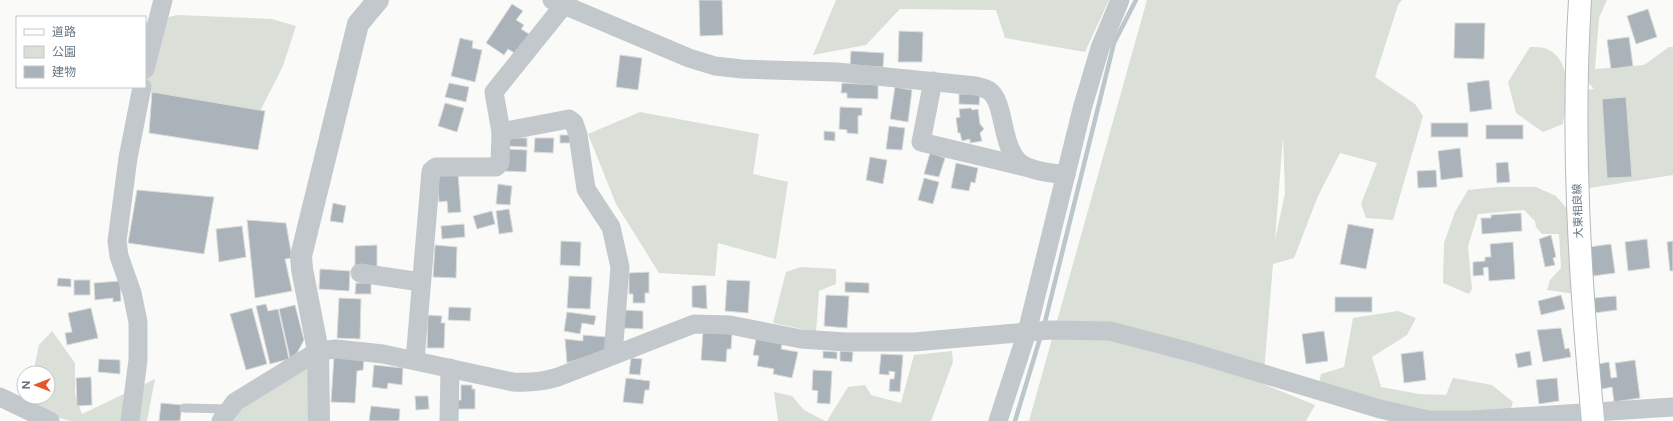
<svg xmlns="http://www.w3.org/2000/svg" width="1673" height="421" font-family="Figtree,'Noto Sans JP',sans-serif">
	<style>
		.green { fill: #dadfd7; fill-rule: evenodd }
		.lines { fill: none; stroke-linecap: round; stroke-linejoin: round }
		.stream { stroke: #bbc7cb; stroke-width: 4.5 }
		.building { fill: #aab3b9; stroke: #dcdcda }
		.secondary-casing { stroke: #b3babf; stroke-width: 24 }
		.service { stroke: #c3c8cc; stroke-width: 9 }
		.minor { stroke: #c3c8cc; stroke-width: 19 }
		.tertiary { stroke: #c3c8cc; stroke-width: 22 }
		.secondary { stroke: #fff; stroke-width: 22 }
		.labels { text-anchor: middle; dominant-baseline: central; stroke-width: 4; stroke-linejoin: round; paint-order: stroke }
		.street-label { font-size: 11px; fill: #657683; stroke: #fff }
	</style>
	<rect width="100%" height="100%" fill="#fafaf8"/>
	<g class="green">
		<path d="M836 0H1109L1085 52 1005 38 996 10 900 9 866 45 813 55Z"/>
		<path d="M1147 0H1402L1398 5 1375 77 1415 104 1423 116 1393 220 1366 218 1361 204 1377 163 1340 153 1318 196 1294 258 1273 264 1263 384 1315 405 1306 421H1029ZM1283 136 1285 193 1275 240Z"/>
		<path d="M1589 0H1607L1599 18 1595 69 1644 65 1669 47H1673V175L1583 189 1586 90 1594 89 1584 78Z"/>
		<path d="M178 15 272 19 296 26 283 66 256 119 132 87H145V22Z"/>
		<path d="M1530 47C1534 47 1541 47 1545 48 1575 60 1566 100 1563 124L1543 132 1516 113 1508 82Z"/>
		<path d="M640 112 759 134 753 174 788 182 776 259 718 243 715 276 659 273 616 204 588 134Z"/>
		<path d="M1498 187H1536L1556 196 1569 211 1575 294 1547 290 1550 280 1561 268 1559 234H1542L1536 227 1535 221 1524 210 1478 214 1468 246 1472 289 1469 294 1443 283 1444 243 1455 212 1468 190Z"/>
		<path d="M801 267 836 269V284L819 291 816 332 773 323 786 272Z"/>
		<path d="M1398 311 1416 318 1407 335 1372 357 1381 387 1419 394 1446 395 1453 378 1492 385 1513 402 1510 411 1431 413 1319 384 1321 374 1344 367 1353 318Z"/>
		<path d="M52 331 75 363V395L82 414 155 379 147 421H70L36 411 34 397H48V373H33L39 345Z"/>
		<path d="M952 351 953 362 931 421H827L848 387 865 385 871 395 901 403 914 355Z"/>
		<path d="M307 367 311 421H231L242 406Z"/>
		<path d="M774 392 792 396 804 410 825 421H778Z"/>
	</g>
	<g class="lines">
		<g class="stream">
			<path d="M1044 326 1114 43 1136 0"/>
			<path d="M1015 421 1041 335"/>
		</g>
	</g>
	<g class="building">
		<path d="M699 0H722L723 35 700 36Z"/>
		<path d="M512 4 523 11 516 20 524 25 521 29 529 34 516 54 508 49 504 55 486 43Z"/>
		<path d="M1648 9 1657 37 1636 44 1627 16Z"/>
		<path d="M1455 23H1485L1484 59 1454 58Z"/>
		<path d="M899 31 923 32 922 62H898Z"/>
		<path d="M1629 37 1633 66 1611 69 1607 40Z"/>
		<path d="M460 38 473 41 472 48 482 50 475 82 451 76Z"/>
		<path d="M851 51 884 53 883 67 850 65Z"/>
		<path d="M620 55 642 58 638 90 616 87Z"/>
		<path d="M1489 80 1492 109 1470 112 1467 83Z"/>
		<path d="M449 83 469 87 466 102 445 97Z"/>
		<path d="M842 83 878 85V99L847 98V93H841Z"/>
		<path d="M895 87 912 90 908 122 890 119Z"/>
		<path d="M152 92 265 111 258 150 149 133Z"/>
		<path d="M959 94H980L979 105 959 104Z"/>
		<path d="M1626 97 1632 177 1607 178 1602 99Z"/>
		<path d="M445 103 464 108 457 132 438 126Z"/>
		<path d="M840 107 862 108V115L858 116V134L847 133V130L839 129Z"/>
		<path d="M971 108 972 110 978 109 980 124 984 129 980 133 982 141 970 143V139L962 141 960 133H958L956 118 960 117 959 109Z"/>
		<rect x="1431" y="123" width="37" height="14"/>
		<rect x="1486" y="125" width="37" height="14"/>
		<path d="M889 126 905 128 902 150 886 149Z"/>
		<path d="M824 131 835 132V141L824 140Z"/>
		<rect x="560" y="135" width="10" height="8"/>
		<path d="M507 138H527V147L507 146Z"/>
		<path d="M535 138H554L553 153 534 152Z"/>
		<path d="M1460 148 1463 177 1441 180 1438 151Z"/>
		<path d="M506 149 527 150 526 172 504 171Z"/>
		<path d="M930 153 945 158 939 177 924 174Z"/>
		<path d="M870 157 887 160 883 184 866 180Z"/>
		<path d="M1508 162 1510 182 1497 183 1496 163Z"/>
		<path d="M956 163 978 168 975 183 971 182 969 191 951 188Z"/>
		<path d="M1436 170 1437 187 1418 188 1417 171Z"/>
		<path d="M458 174 461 212 448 213 447 201 439 202 437 176Z"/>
		<path d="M924 178 939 182 933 204 918 200Z"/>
		<path d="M498 184 512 186 510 205 496 204Z"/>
		<path d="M137 190 214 197 204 254 128 243Z"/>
		<path d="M333 203 346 206 343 223 330 221Z"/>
		<path d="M509 209 513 232 499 234 496 211Z"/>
		<path d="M492 211 495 224 477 229 473 216Z"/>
		<path d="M1521 213 1522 231 1482 234 1481 218H1491V215Z"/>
		<path d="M247 220 286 223 292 258 285 259 292 291 255 298Z"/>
		<path d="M464 224 465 237 442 239 441 226Z"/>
		<path d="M1348 224 1374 229 1366 269 1340 264Z"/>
		<path d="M242 226 246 257 219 262 216 229Z"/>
		<path d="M1551 235 1556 257 1553 258 1555 265 1545 267 1539 239Z"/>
		<path d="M1647 239 1650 268 1628 271 1625 242Z"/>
		<path d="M561 241 581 242 580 266 560 265Z"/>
		<path d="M1673 241V271H1670L1667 242Z"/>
		<path d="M1513 242 1515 279 1489 281 1488 267 1483 268 1484 275 1473 276V262L1485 261V257H1491L1490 244Z"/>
		<path d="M1611 244 1615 273 1593 276 1589 247Z"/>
		<path d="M377 245V268H355V246Z"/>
		<path d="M435 245 457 247 456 278 433 277Z"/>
		<path d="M320 269 350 271 349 291 319 289Z"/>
		<path d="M649 272V293H645V303H633V294H629V273Z"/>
		<path d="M569 276 592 277 590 309 567 308Z"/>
		<path d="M58 278 71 279V287L57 286Z"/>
		<rect x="74" y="280" width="16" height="15"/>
		<path d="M727 280 750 281 748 313 725 311Z"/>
		<path d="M120 281 121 301 113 302V298L95 300 94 283Z"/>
		<path d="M845 282 869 283V293L845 292Z"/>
		<path d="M356 283H371V294H355Z"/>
		<path d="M706 285 707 309 692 307V286Z"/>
		<path d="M826 295 849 296 847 328 824 326Z"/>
		<path d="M1561 295 1565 309 1541 315 1538 301Z"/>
		<path d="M1616 296 1617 310 1594 313 1593 298Z"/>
		<rect x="1335" y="297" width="37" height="15"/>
		<path d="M339 298 361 299 360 339 337 338Z"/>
		<path d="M266 304 268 311 278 309 289 359 270 364 256 306Z"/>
		<path d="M295 305 304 340 297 353 290 358 279 309Z"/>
		<path d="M449 307 471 308 470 321 448 320Z"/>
		<path d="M91 308 98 338 67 345 65 333 72 332 68 313Z"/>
		<path d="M252 308 267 364 246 370 230 314Z"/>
		<path d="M623 310 643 311V329L622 328Z"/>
		<path d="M567 312 596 316 594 325 582 323 580 334 564 331Z"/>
		<path d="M428 315 442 316 441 323H445L444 348H427Z"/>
		<path d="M1561 328 1565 349 1569 348 1571 357 1543 362 1537 330Z"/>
		<path d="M1324 331 1328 361 1306 364 1302 334Z"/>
		<path d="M703 332 732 334 731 349H727L726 362 701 360Z"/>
		<path d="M583 335 606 337V350L567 363 565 339 583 341Z"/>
		<path d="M756 339 782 344 781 349 798 352 792 378 773 374 774 369 757 366 759 356 753 355Z"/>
		<path d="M823 351 837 352V359L823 358Z"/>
		<path d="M840 351 853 352 852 362 840 361Z"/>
		<path d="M1423 351 1426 380 1404 383 1401 354Z"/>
		<path d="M1530 351 1532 365 1518 368 1515 354Z"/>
		<path d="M881 354 903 355 900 392 889 391 890 379H894L895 372 889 371V375L879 374Z"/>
		<path d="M334 357 364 359 363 370 357 371 355 403 331 402Z"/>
		<path d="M631 358 642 359 640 375 629 374Z"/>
		<path d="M99 359 120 360V374L98 372Z"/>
		<path d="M1635 360 1640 398 1614 402 1612 387 1602 389 1598 364 1609 362 1611 378 1617 377 1615 363Z"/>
		<path d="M374 365 403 368 402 385 388 383 387 389 372 387Z"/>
		<path d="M813 370 832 371 830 404 817 403 818 391 812 390Z"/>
		<path d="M91 377 92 405 77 406 76 378Z"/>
		<path d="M626 378 650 381 649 390H645L643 404 623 402Z"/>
		<path d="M1557 378 1559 401 1539 404 1536 380Z"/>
		<path d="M461 385H472V389H475V409H456V400H461Z"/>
		<path d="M415 396H428L429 409 416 410Z"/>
		<path d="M161 403 182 405 180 421H159Z"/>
		<path d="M371 406 400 409 399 421H369Z"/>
	</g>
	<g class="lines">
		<defs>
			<path id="secondary" d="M1580 0C1571 142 1580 279 1593 421"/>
		</defs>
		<use href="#secondary" class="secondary-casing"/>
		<path class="service" d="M184 408 230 409"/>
		<g class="minor">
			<path d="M552 0 689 58 715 66 742 69 837 72 976 86C980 87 984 88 988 90 1008 102 998 155 1027 167 1038 172 1053 173 1066 175"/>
			<path d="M145 69 163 0"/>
			<path d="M933 81 921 142 1025 167"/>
			<path d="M501 132 569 119 574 123 578 135 586 189 611 227 620 267 613 355"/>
			<path d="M360 273 421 282"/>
			<path d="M415 360 431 171 436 167H496L500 163 501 132 494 92 568 0"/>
			<path d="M0 397 50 421"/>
			<path d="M130 421 138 360V322L132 293 119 256 117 241 128 158 142 87"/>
			<path d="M221 421 235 402 318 351 336 349 383 354 513 382C529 383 542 382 558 377L694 324 730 325 801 339 846 342H914L1051 330 1110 331 1194 353 1380 409 1428 420H1473L1673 407"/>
			<path d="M449 421 450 368"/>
			<path d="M998 421 1027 332 1082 109 1100 48 1120 0"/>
		</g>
		<path class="tertiary" d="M319 421 318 351 302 269 301 256 358 24 378 0"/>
		<use href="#secondary" class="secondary"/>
	</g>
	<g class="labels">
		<g class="street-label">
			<text transform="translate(1578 211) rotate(-92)">大東相良線</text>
		</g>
	</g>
	<rect x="16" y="16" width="130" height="72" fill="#ffffff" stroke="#c1c8cd"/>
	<rect x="24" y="29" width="20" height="6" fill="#ffffff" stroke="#c1c8cd"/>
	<text x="52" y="36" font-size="12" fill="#657683">道路</text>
	<rect x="24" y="46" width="20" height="12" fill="#dadfd7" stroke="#c1c8cd"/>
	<text x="52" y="56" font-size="12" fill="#657683">公園</text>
	<rect x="24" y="66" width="20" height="12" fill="#aab3b9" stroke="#c1c8cd"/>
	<text x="52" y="76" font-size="12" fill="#657683">建物</text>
	<g transform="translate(36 385) rotate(270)"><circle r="19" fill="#ffffff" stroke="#c1c8cd"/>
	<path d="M0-3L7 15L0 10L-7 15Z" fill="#e4572e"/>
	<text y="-6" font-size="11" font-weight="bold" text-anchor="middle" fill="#657683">N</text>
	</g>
</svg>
